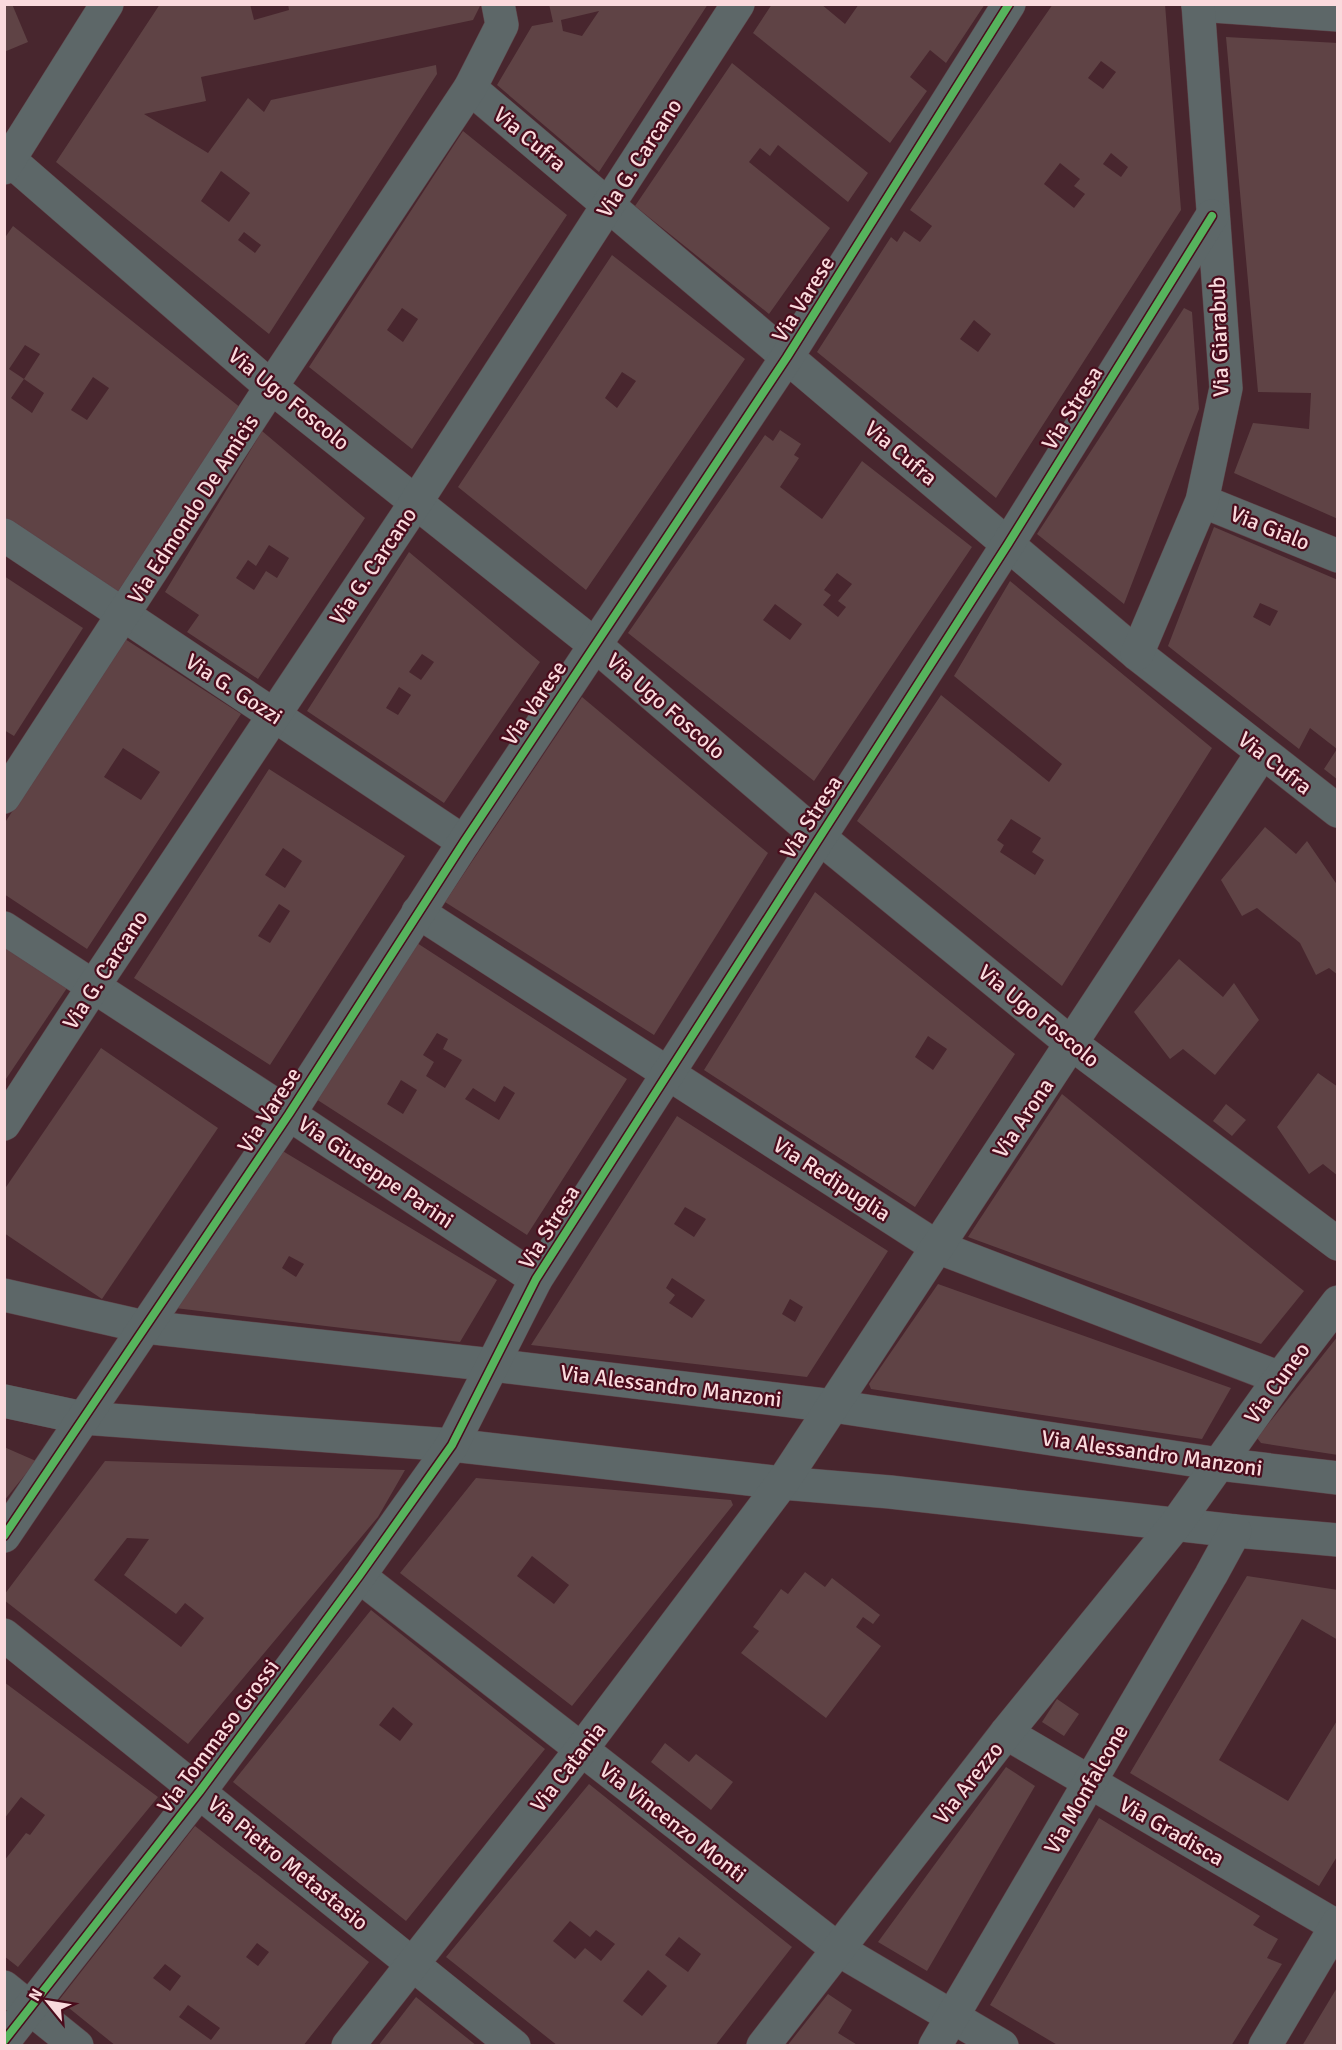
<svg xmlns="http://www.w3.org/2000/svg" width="1342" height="2050" font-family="Signika,sans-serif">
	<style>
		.building { fill: #5f4345; fill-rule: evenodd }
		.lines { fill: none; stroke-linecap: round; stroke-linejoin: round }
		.street-casing { stroke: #5e4248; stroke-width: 34 }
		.street { stroke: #5d6768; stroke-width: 33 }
		.cycleway-casing { stroke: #4a0c1c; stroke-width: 11 }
		.cycleway { stroke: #56b35d; stroke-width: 8 }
		.labels { text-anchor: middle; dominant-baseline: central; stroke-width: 4.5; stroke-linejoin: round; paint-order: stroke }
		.street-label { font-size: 22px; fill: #fadadd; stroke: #4a0c1c }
	</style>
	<rect width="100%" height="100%" fill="#48262e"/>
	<g class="building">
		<path d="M4 4H12L28 42 4 52Z"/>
		<path d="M160 4H250L254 20 289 10 288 4H481L473 20 201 77 206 101 144 114 208 153 248 98 264 112 271 100 436 65 437 74 269 334 56 162ZM221 171 250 193 229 222 201 201ZM244 232 261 245 255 253 238 240Z"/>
		<path d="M549 4H708L599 172 497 85 532 26 553 22ZM599 11 582 36 563 31 561 20Z"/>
		<path d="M772 4H821L845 24 859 4H985L946 63 930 50 910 77 927 91 890 143 753 33Z"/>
		<path d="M1053 4H1165L1181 210 996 498 817 352 891 237 897 242 904 231 920 242 932 226 910 210ZM1101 61 1116 72 1103 89 1088 78ZM1111 153 1128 167 1121 177 1103 164ZM1060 163 1080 179 1074 186 1085 194 1074 208 1044 184ZM974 320 991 334 978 352 960 339Z"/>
		<path d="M1226 37 1338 43V519L1234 473 1253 423 1309 429 1311 393 1258 392Z"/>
		<path d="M732 63 868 173 848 202 778 145 770 156 760 148 749 162 830 228 769 314 635 206Z"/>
		<path d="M463 131 567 215 412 449 309 367ZM402 308 418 319 403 342 387 330Z"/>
		<path d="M13 226 241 408 117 593 4 518V239ZM25 345 40 354 24 379 9 369ZM93 377 109 388 87 420 71 410ZM24 379 44 393 32 413 11 398Z"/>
		<path d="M612 255 745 359 586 590 458 487ZM622 372 636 381 617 408 605 398Z"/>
		<path d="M1184 308 1192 312 1199 409 1124 604 1037 534Z"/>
		<path d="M780 430 801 444 794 455 799 458 780 487 822 519 862 461 972 547 814 781 628 633 765 435 773 441ZM837 573 852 584 838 601 846 607 838 617 823 605 831 595 824 590ZM775 604 802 624 790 640 763 620Z"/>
		<path d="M262 431 365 518 258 679 187 632 199 615 165 592ZM269 545 289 558 277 578 266 571 254 590 236 578 248 560 256 566Z"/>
		<path d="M1214 527 1338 580V780L1324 769 1337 749 1310 728 1299 749 1168 646ZM1260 603 1278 611 1270 626 1253 617Z"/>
		<path d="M409 552 540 662 444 803 307 711ZM422 654 434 662 421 680 409 672ZM399 687 411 695 398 715 386 708Z"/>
		<path d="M4 576 83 628 14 736 4 730Z"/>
		<path d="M1010 581 1212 748 1062 986 857 821 941 695 1049 782 1062 764 954 676ZM1011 819 1041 838 1032 852 1044 860 1035 875 1000 852 1004 845 997 840Z"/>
		<path d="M125 639 241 714 87 949 4 894V824ZM123 748 160 772 141 800 104 777Z"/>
		<path d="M582 697 768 853 654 1035 445 902Z"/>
		<path d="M269 769 405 856 270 1065 134 978ZM283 848 302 861 285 888 265 875ZM279 904 290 911 270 943 258 936Z"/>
		<path d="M1265 827 1296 854 1307 841 1338 886V975L1329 968 1316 975 1300 943 1257 908 1242 916 1221 880Z"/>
		<path d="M815 892 1015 1054 915 1207 704 1070ZM928 1036 947 1049 933 1070 915 1057Z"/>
		<path d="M417 943 627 1079 527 1235 316 1099ZM437 1033 448 1039 443 1049 462 1060 445 1088 426 1076 434 1062 423 1055ZM401 1080 417 1090 403 1114 387 1104ZM504 1086 515 1093 499 1120 465 1099 473 1088 495 1102Z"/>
		<path d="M4 945 69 985 4 1082Z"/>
		<path d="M1179 959 1223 997 1234 983 1259 1020 1215 1075 1183 1049 1170 1059 1134 1012Z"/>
		<path d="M101 1048 218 1128 102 1299 4 1233V1190Z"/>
		<path d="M1318 1073 1338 1087V1176L1323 1164 1309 1174 1277 1127Z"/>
		<path d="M1062 1094 1304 1291 1261 1344 968 1237Z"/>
		<path d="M1226 1104 1246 1120 1232 1136 1213 1121Z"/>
		<path d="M677 1116 888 1251 807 1377 531 1345ZM685 1207 706 1219 694 1237 674 1224ZM672 1278 705 1300 692 1318 669 1303 675 1295 666 1288ZM790 1299 803 1307 795 1322 782 1314Z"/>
		<path d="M281 1150 497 1280 460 1342 175 1308ZM289 1256 304 1264 296 1277 282 1268Z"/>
		<path d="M938 1284 1231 1388 1202 1439 871 1389 869 1384Z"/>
		<path d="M1338 1336V1455L1261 1443 1257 1438Z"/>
		<path d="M4 1447 36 1461 4 1501Z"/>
		<path d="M105 1461 405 1470 378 1517 188 1744 4 1600V1595ZM127 1538 149 1539 124 1575 176 1614 185 1603 204 1618 181 1647 94 1580Z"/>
		<path d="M476 1478 731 1500 733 1505 572 1706 400 1573ZM532 1556 569 1585 554 1604 517 1576Z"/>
		<path d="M805 1572 825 1587 832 1578 880 1615 873 1624 863 1617 856 1627 881 1646 826 1718 741 1653 759 1631 753 1627 781 1589 788 1594Z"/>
		<path d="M1247 1576 1338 1590V1640L1302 1619 1219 1760 1288 1801 1338 1719V1855L1319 1886 1130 1773Z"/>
		<path d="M371 1610 545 1749 406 1921 233 1782ZM393 1707 413 1724 400 1741 379 1725Z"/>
		<path d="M4 1682 158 1797 18 1967 4 1956V1861L26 1833 30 1835 45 1815 21 1797 4 1819Z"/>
		<path d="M1057 1699 1079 1714 1064 1736 1042 1722Z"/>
		<path d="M665 1743 689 1762 696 1754 733 1782 711 1810 651 1762Z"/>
		<path d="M1006 1767 1035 1786 927 1971 878 1942Z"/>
		<path d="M589 1784 792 1947 715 2046H558L446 1957ZM570 1921 590 1937 596 1930 615 1944 601 1961 585 1948 575 1959 553 1941ZM679 1937 701 1954 688 1972 665 1955ZM648 1970 667 1986 642 2016 623 2001Z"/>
		<path d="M1099 1818 1260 1916 1253 1925 1278 1939 1267 1958 1282 1964 1231 2046H1059L990 2005Z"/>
		<path d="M195 1826 369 1962 303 2046H116L59 2000ZM257 1943 269 1952 258 1966 246 1957ZM165 1964 181 1976 170 1991 153 1978ZM188 2005 220 2028 211 2040 179 2017Z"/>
		<path d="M1338 1986V2046H1302Z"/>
		<path d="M828 1994 852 2010 838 2033 859 2046H787Z"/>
		<path d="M416 1997 477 2046H378Z"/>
	</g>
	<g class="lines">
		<defs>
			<g id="street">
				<path d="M1198 5 1338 15"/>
				<path d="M470 88 1137 654 1338 811"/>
				<path d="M4 155 271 387 595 645 819 837 1072 1044 1338 1244"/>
				<path d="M4 168 107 4"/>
				<path d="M1202 501 1338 556"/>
				<path d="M4 535 464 842"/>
				<path d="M1137 654 1202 501 1226 388 1198 4"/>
				<path d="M4 797 271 387 470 88 502 25 498 4"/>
				<path d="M418 912 937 1247 1280 1378"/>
				<path d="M4 928 289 1114 536 1279"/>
				<path d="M4 1124 93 987 416 502 738 4"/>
				<path d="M4 1295 145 1327 493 1365 833 1406 1219 1464 1338 1478"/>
				<path d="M4 1401 83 1418 452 1445 782 1483 890 1492 1235 1531 1338 1540"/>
				<path d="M4 1536 289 1114 464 842 787 357 1009 4"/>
				<path d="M359 1576 839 1950 1002 2046"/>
				<path d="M4 1635 514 2046"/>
				<path d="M1006 1733 1338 1927"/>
				<path d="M4 1987 77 2046"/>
				<path d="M4 2041 200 1791 359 1576 452 1445 536 1279 1008 544 1212 216"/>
				<path d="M348 2046 581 1750 782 1483 1262 753"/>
				<path d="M763 2046 1006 1733 1176 1524 1280 1378 1338 1302"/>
				<path d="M935 2046 1211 1575 1235 1531"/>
				<path d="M1265 2046 1338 1923"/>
			</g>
		</defs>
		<use href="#street" class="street-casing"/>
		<use href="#street" class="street"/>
		<defs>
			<g id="cycleway">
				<path d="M4 1536 289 1114 464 842 787 357 1009 4"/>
				<path d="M4 2041 200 1791 359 1576 452 1445 536 1279 1008 544 1212 216"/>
			</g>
		</defs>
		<use href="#cycleway" class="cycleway-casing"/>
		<use href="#cycleway" class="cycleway"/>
	</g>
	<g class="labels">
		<g class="street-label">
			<text transform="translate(530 139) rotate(40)">Via Cufra</text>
			<text transform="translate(639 158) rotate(-57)">Via G. Carcano</text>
			<text transform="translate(803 299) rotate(-58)">Via Varese</text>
			<text transform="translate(1219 337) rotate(-92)">Via Giarabub</text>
			<text transform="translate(289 399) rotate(39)">Via Ugo Foscolo</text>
			<text transform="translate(1072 408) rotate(-58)">Via Stresa</text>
			<text transform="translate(901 453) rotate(40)">Via Cufra</text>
			<text transform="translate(193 509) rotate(-57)">Via Edmondo De Amicis</text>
			<text transform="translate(1270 528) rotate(22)">Via Gialo</text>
			<text transform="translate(373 566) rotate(-56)">Via G. Carcano</text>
			<text transform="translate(234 689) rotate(33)">Via G. Gozzi</text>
			<text transform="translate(534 703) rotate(-56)">Via Varese</text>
			<text transform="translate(666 706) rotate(41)">Via Ugo Foscolo</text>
			<text transform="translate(1275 763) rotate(38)">Via Cufra</text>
			<text transform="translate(811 817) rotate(-57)">Via Stresa</text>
			<text transform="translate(105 970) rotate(-57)">Via G. Carcano</text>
			<text transform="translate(1039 1016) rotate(39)">Via Ugo Foscolo</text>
			<text transform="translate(269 1110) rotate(-57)">Via Varese</text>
			<text transform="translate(1023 1118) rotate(-56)">Via Arona</text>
			<text transform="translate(376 1172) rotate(34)">Via Giuseppe Parini</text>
			<text transform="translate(832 1179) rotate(33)">Via Redipuglia</text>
			<text transform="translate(549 1227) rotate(-58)">Via Stresa</text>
			<text transform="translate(1277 1383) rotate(-54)">Via Cuneo</text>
			<text transform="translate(671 1386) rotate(7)">Via Alessandro Manzoni</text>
			<text transform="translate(1152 1453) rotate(8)">Via Alessandro Manzoni</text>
			<text transform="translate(218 1736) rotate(-53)">Via Tommaso Grossi</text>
			<text transform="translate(568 1767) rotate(-52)">Via Catania</text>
			<text transform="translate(968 1783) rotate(-52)">Via Arezzo</text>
			<text transform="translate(1086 1789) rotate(-60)">Via Monfalcone</text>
			<text transform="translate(673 1822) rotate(38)">Via Vincenzo Monti</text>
			<text transform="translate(1172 1831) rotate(30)">Via Gradisca</text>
			<text transform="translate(288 1863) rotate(39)">Via Pietro Metastasio</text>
		</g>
	</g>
	<rect width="1342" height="2050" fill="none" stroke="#fadadd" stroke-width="12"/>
	<g transform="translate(48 2002) rotate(300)" stroke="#4a0c1c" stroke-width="4.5" paint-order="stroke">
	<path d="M0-4.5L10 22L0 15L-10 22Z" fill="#fadadd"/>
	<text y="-9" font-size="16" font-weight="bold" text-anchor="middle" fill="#fadadd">N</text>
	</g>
</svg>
